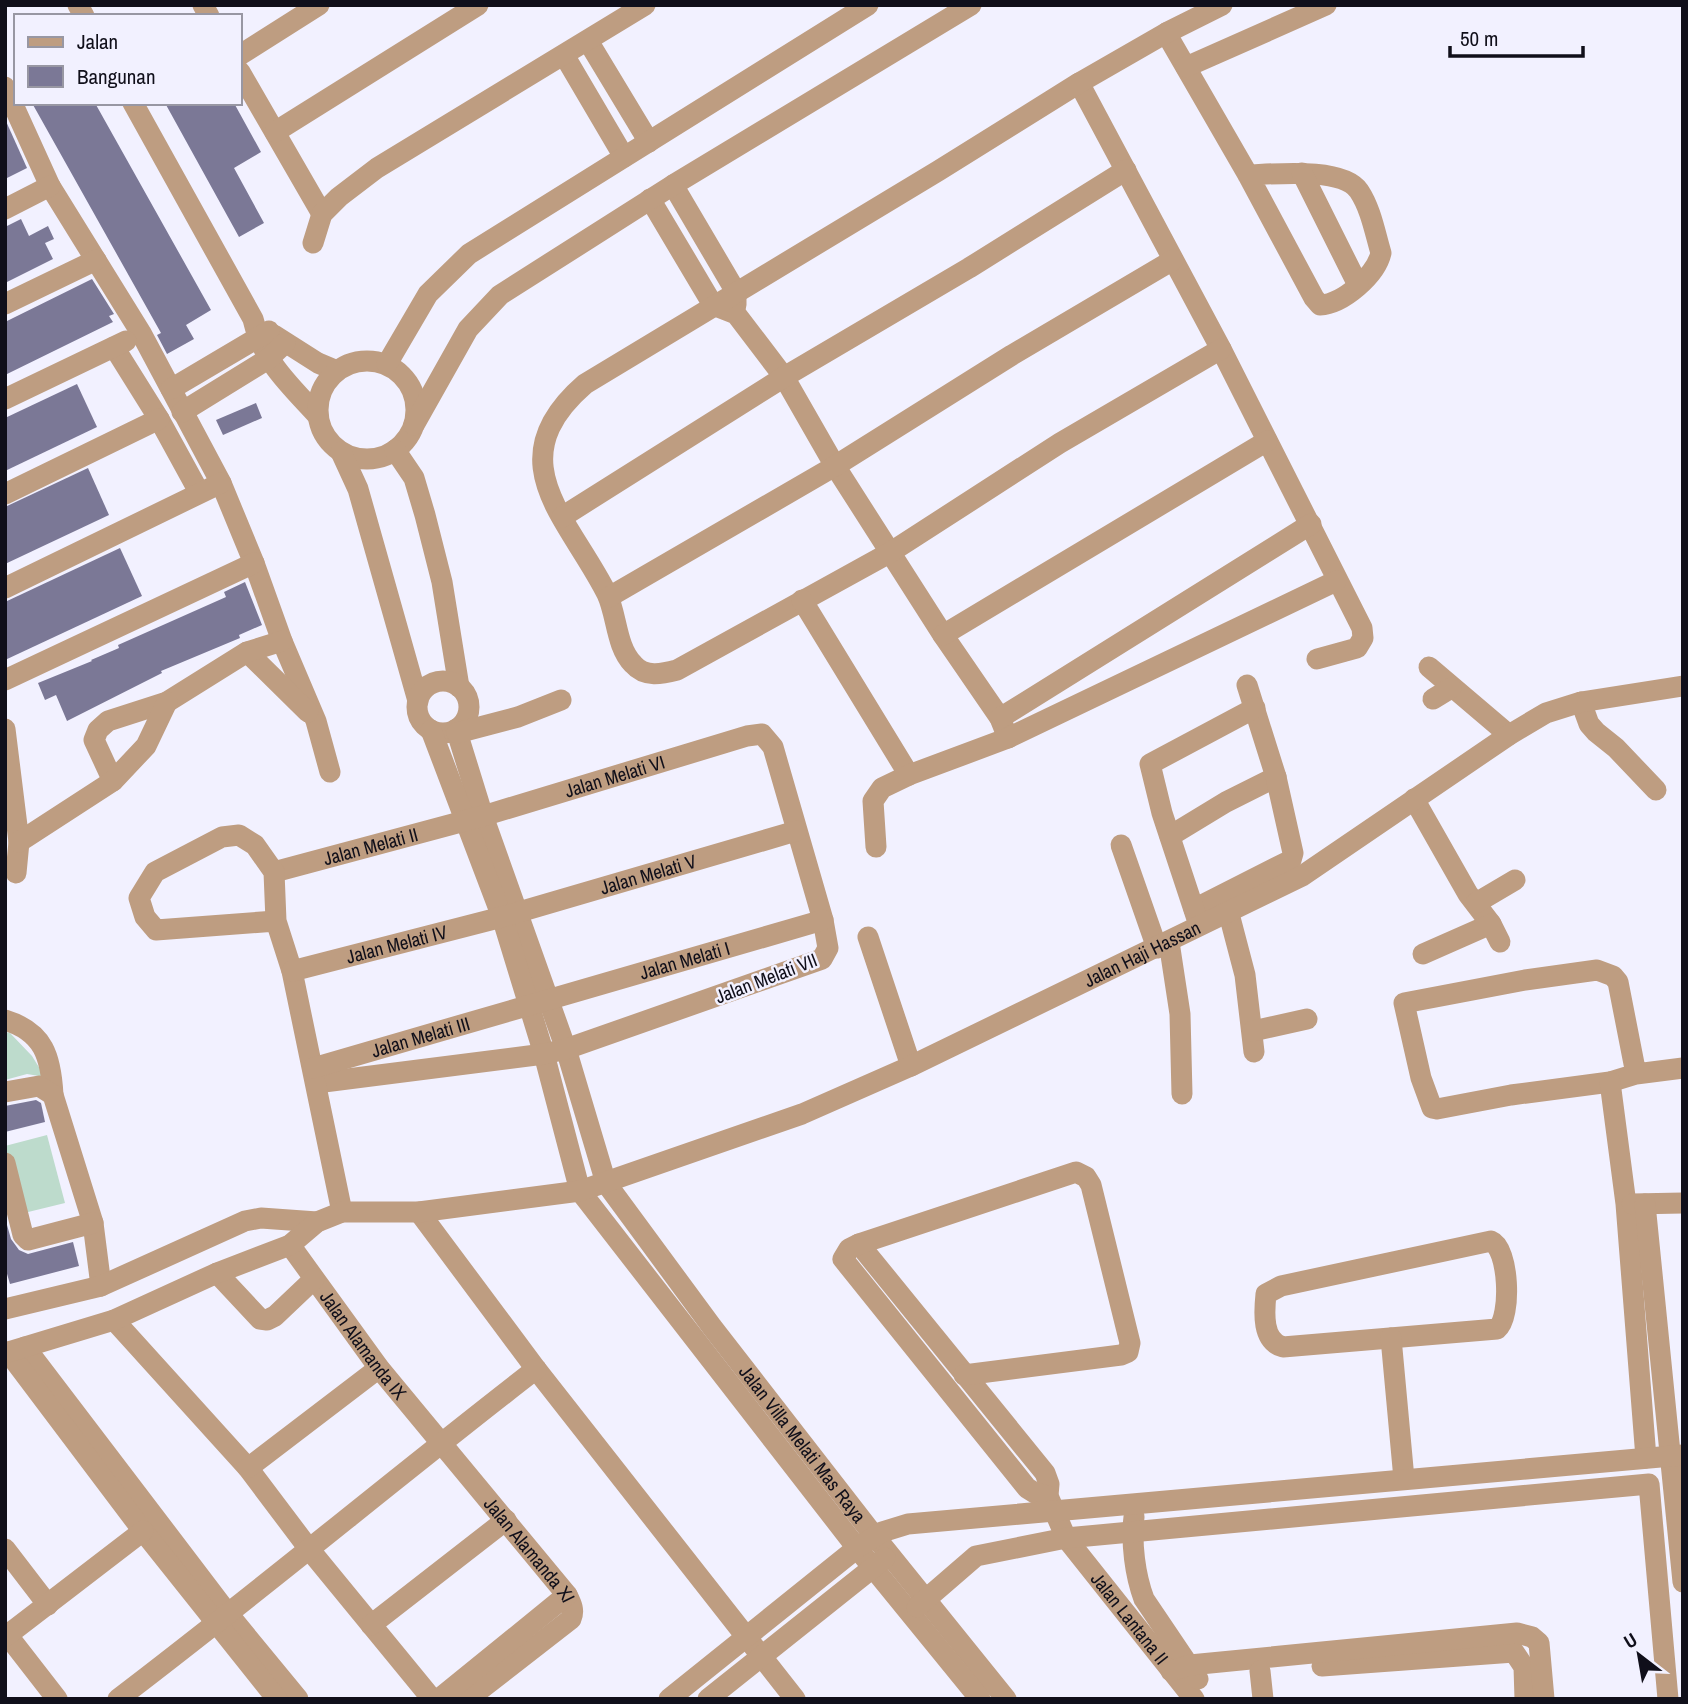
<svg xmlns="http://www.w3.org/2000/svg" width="1688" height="1704" font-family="'Archivo Narrow',sans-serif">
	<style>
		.green { fill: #bddbcc }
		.building { fill: #7b7896 }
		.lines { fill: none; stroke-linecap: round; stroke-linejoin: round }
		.minor { stroke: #be9d81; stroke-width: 21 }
		.labels { text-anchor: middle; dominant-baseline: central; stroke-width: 5; stroke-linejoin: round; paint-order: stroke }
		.street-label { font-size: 19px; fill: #100f1a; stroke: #f2f1ff }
	</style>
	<rect width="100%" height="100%" fill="#f2f1ff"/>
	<g class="green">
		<path d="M5 1032 10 1033 32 1056 45 1077 27 1074 5 1080Z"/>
		<path d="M47 1135 65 1203 20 1214 5 1159V1146Z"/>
	</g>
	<g class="building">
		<path d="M32 103H95L211 310 186 325 194 339 167 354 157 335 161 333Z"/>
		<path d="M165 103H234L261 152 234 168 264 223 239 237Z"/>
		<path d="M5 119 27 168 5 179Z"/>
		<path d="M21 219 29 236 48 226 54 239 45 243 53 259 5 283V227Z"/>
		<path d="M92 279 114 314 109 316 113 322 5 375V322Z"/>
		<path d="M77 384 97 427 5 471V418Z"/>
		<path d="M256 403 262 418 223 435 216 420Z"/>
		<path d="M88 468 109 515 5 564V507Z"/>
		<path d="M120 548 142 596 5 660V602Z"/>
		<path d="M245 582 262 625 239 635 240 638 161 671 162 673 67 721 56 695 45 700 38 683 92 661 91 660 119 648 118 645 226 597 224 592Z"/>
		<path d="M36 1100 41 1103 45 1122 5 1132V1106Z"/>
		<path d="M5 1218 11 1239 19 1250 28 1254 73 1242 79 1266 10 1284 5 1267Z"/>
	</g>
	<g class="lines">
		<g class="minor">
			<path d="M78 5 84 16"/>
			<path d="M203 5 209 16"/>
			<path d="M1166 33 1248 175 1314 298 1320 305C1343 304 1376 275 1381 253 1375 233 1371 209 1359 191 1343 167 1275 174 1248 175"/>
			<path d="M588 41 649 142"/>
			<path d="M240 55 319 5"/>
			<path d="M564 55 624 157"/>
			<path d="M1186 67 1326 5"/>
			<path d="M240 72 322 214"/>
			<path d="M1079 83 1221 349 1362 628 1363 638 1357 648 1317 659"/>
			<path d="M5 87 50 186 141 333 221 483 254 563 282 641 316 721 330 772"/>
			<path d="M133 103 253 319C263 362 289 384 318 416"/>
			<path d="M275 132 478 5"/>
			<path d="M1302 173 1358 285"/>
			<path d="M673 185 736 292V305"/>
			<path d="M650 199 713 305 736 314 784 377 835 466 943 635 1000 718 1008 738"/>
			<path d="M5 209 50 186"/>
			<path d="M313 243 322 214 339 197 377 168 645 5"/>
			<path d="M5 304 96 260"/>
			<path d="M274 335 318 363 337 371"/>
			<path d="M114 347 159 419 199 492"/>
			<path d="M1221 349 1060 443 891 552 677 670C662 674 645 678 633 664 616 647 617 615 607 594 569 518 496 461 585 384L938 171 1079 83 1166 33 1222 5"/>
			<circle cx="367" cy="410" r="49"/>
			<path d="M387 364 428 294 469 254 868 5"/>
			<path d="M171 389 269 331"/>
			<path d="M5 399 126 341"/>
			<path d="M182 412 268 359 285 343"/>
			<path d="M414 425 468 329 500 295 673 185 971 5"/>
			<path d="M395 450 414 478 425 515 442 582 459 687"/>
			<path d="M341 452 358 489 418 701"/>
			<path d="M5 494 159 419"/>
			<path d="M562 517 784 377 969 268 1126 170"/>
			<path d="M5 588 221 483"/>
			<path d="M609 597 835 466 1012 355 1173 260"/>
			<path d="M802 600 909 775"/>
			<path d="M943 635 1267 441"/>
			<path d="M247 652 308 712"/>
			<path d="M1429 667 1509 735"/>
			<path d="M5 680 254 563"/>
			<circle cx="443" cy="707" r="26"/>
			<path d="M1433 699 1451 688"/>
			<path d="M1581 702 1589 724 1596 732 1616 748 1656 790"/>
			<path d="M1000 718 1311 524"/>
			<path d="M5 729 19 842 16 873"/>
			<path id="s1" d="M456 729 483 816 566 1049 606 1183 712 1327 868 1528 1006 1699"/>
			<path d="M431 730 502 917 544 1054 580 1191 857 1548 980 1699"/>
			<path d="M457 733 518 717 561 700"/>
			<path d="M113 781 94 740 98 730 108 721 167 702 247 652 282 641"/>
			<path d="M1414 799 1468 894 1491 924"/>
			<path d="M1170 836 1226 802 1276 777"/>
			<path d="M19 842 113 781 146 746 167 702"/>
			<path d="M1121 845 1157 948"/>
			<path d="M876 847 873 801 882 788 909 775 1008 738 1336 581"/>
			<path id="s2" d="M274 872 483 816 747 736 762 734 773 747 823 920 828 948 822 959 566 1049 544 1054 316 1083"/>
			<path d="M1476 903 1515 880"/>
			<path d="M1194 909 1291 860 1293 853 1276 777 1247 685"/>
			<path d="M1229 914 1245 975 1254 1052"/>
			<path d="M276 921 156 930 145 917 139 898 155 872 222 837 239 835 255 845 274 872 276 921 292 971 342 1212"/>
			<path d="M1198 922 1162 813 1150 764 1255 708"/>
			<path d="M868 937 911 1066"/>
			<path d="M1169 942 1180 1014 1182 1094"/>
			<path d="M1423 954 1491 924 1500 942"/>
			<path id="s3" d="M292 971 502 917 796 831"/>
			<path d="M5 1020C44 1032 51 1057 53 1095"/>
			<path d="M1253 1031 1307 1019"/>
			<path id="s4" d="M313 1068 823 920"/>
			<path d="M1636 1074 1618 982 1613 976 1597 970 1525 980 1404 1003 1421 1078 1432 1108 1437 1109 1511 1095 1610 1082 1636 1074 1683 1068"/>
			<path d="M1610 1082 1626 1204 1646 1458"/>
			<path d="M5 1092 39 1086 53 1095 93 1223 101 1286"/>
			<path d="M5 1163 23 1235 28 1240 93 1223"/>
			<path d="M1632 1204 1683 1203"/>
			<path d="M1645 1204 1683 1582"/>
			<path d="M419 1212 536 1369 795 1699"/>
			<path d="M1491 1241C1509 1248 1512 1317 1497 1329L1283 1347C1262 1341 1264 1313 1266 1294L1281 1286Z"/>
			<path id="s5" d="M859 1244 1045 1473 1049 1484 1048 1496 1066 1538 1194 1699"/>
			<path id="s6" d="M290 1245 379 1368 567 1595C571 1603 575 1610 571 1619L468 1699"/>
			<path d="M217 1273 260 1319 267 1320 275 1316 314 1279"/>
			<path d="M5 1309 101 1286 245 1221 261 1218 317 1222"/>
			<path d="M114 1320 248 1468 309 1549 432 1699"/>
			<path d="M1391 1338 1404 1479"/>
			<path d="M25 1347 229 1615 298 1699"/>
			<path d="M8 1352 143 1531 277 1699"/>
			<path id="s7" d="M5 1353 114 1320 217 1273 290 1245 317 1222 342 1212H419L580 1191 802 1114 911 1066 1302 876 1509 735 1546 713 1581 702 1683 686"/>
			<path d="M964 1375 1121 1355 1128 1352 1130 1343 1091 1185 1086 1177 1076 1172 859 1244 849 1249 843 1259 1027 1488 1035 1493 1048 1496"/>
			<path d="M248 1468 379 1368"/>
			<path d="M1134 1517C1131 1543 1135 1575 1144 1599L1198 1679"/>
			<path d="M5 1549 48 1605"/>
			<path d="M917 1607 976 1556 1066 1538 1649 1484 1668 1699"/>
			<path d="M371 1625 506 1520"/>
			<path d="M5 1632 57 1699"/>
			<path d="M5 1637 143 1531"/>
			<path d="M1322 1666 1514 1652 1524 1667 1525 1699"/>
			<path d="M1171 1671 1190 1665 1517 1633 1532 1637 1539 1643 1544 1699"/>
			<path d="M1260 1671 1263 1699"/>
			<path d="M118 1699C259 1592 395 1478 536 1369"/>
			<path d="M439 1699 567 1595"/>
			<path d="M669 1699 857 1548 882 1532 908 1524 1683 1455"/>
			<path d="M708 1699 885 1558"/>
		</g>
	</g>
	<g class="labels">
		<g class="street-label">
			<text stroke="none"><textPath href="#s2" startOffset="354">Jalan Melati VI</textPath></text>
			<text stroke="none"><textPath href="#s2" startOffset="100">Jalan Melati II</textPath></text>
			<text stroke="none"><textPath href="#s3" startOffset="369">Jalan Melati V</textPath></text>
			<text stroke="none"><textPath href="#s3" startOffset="108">Jalan Melati IV</textPath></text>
			<text stroke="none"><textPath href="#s7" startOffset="1218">Jalan Haji Hassan</textPath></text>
			<text stroke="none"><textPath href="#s4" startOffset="387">Jalan Melati I</textPath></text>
			<text transform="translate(766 978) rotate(-21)">Jalan Melati VII</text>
			<text stroke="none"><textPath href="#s4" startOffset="112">Jalan Melati III</textPath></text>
			<text stroke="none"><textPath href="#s6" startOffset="124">Jalan Alamanda IX</textPath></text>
			<text stroke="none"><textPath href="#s1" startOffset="805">Jalan Villa Melati Mas Raya</textPath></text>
			<text stroke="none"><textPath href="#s6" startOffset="388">Jalan Alamanda XI</textPath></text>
			<text stroke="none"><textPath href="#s5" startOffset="467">Jalan Lantana II</textPath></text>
		</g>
	</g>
	<rect width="1688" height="1704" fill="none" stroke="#100f1a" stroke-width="14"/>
	<rect x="14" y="14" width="228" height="91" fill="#f2f1ff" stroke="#9897a3" stroke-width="2"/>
	<rect x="28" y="37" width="35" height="10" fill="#be9d81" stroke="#9897a3" stroke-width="2"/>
	<text x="77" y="49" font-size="21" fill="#100f1a">Jalan</text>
	<rect x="28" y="66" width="35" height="21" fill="#7b7896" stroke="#9897a3" stroke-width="2"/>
	<text x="77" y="84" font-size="21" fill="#100f1a">Bangunan</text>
	<g transform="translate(1639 1655) rotate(329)" stroke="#f2f1ff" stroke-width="5" paint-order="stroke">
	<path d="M0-5L12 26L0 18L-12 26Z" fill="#100f1a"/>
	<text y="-10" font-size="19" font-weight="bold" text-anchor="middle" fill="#100f1a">U</text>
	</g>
	<path d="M1450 46v10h133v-10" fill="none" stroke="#100f1a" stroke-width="3.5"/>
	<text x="1460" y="46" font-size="21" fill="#100f1a" stroke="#f2f1ff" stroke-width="5" paint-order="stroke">50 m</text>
</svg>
